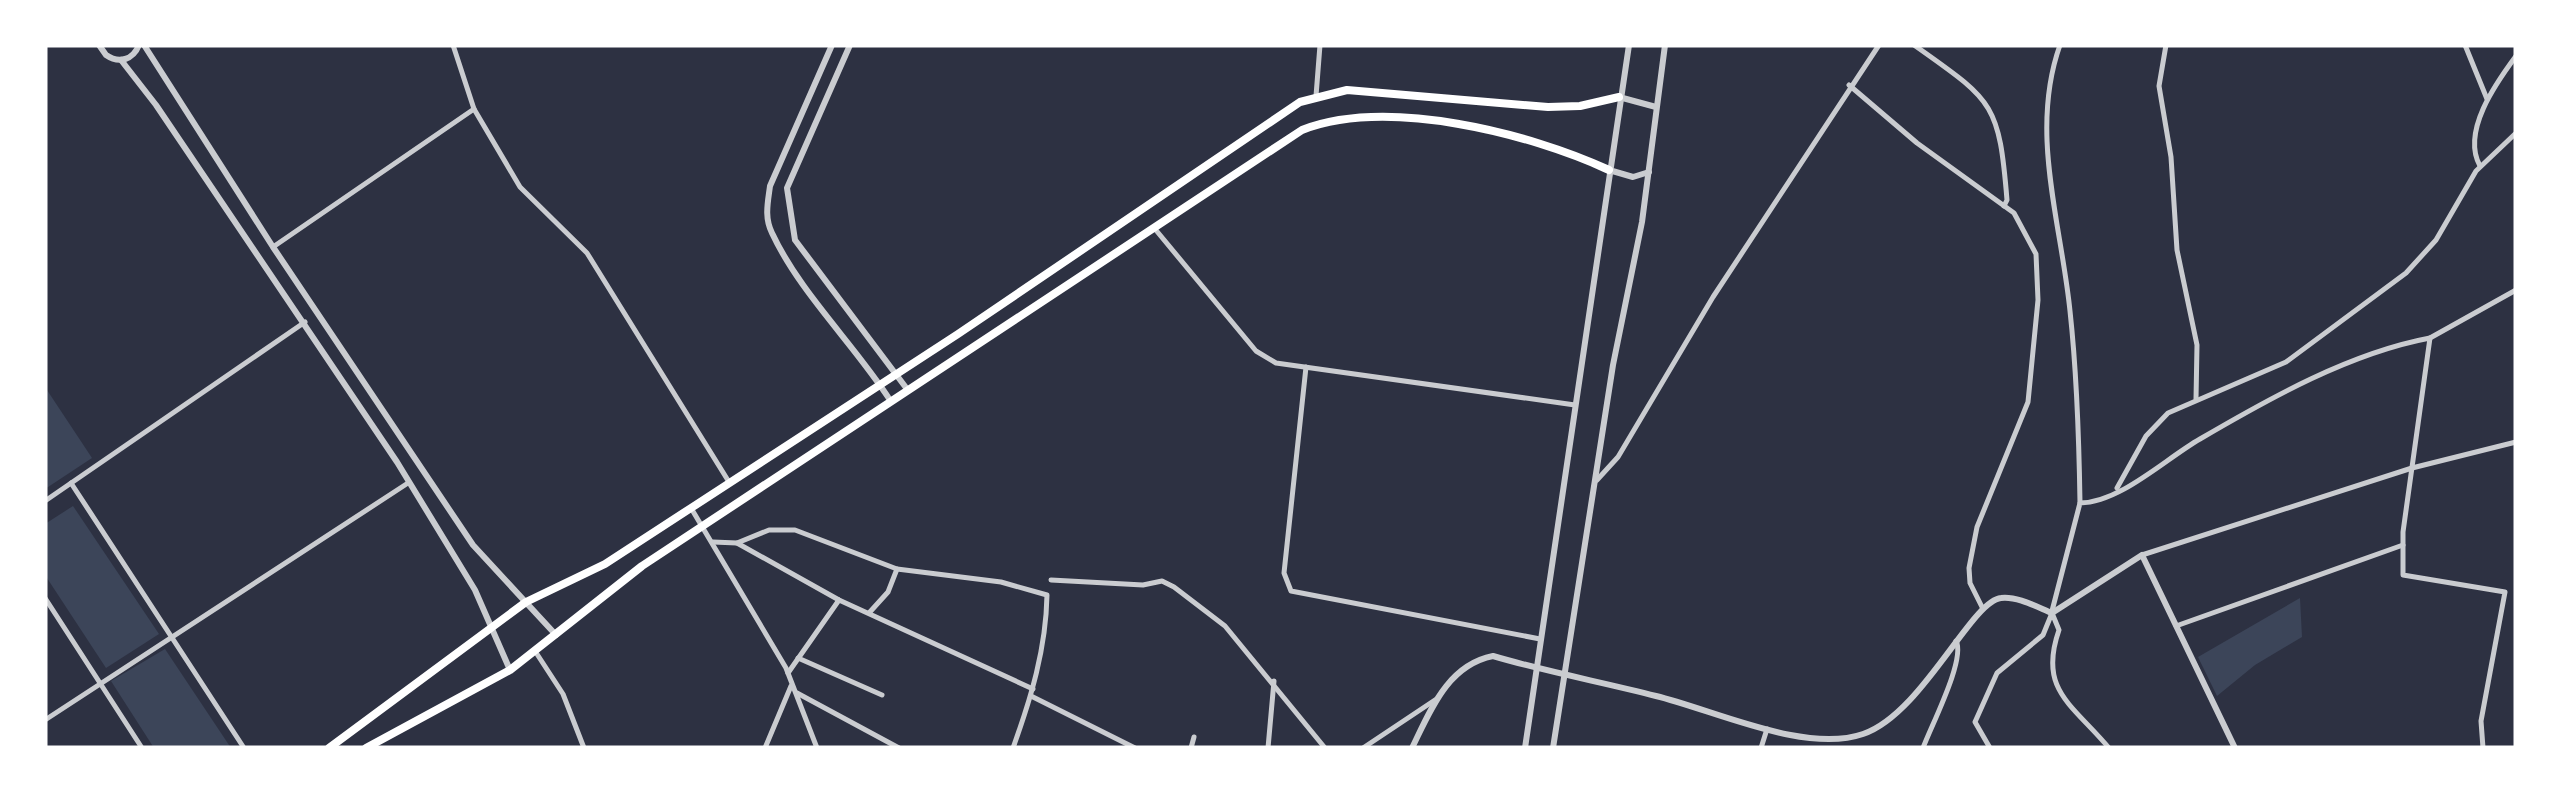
<svg xmlns="http://www.w3.org/2000/svg" width="2561" height="793" font-family="Raleway,sans-serif">
	<style>
		.green { fill: #3c4559 }
		.lines { fill: none; stroke-linecap: round; stroke-linejoin: round }
		.minor { stroke: #caccd0; stroke-width: 5 }
		.tertiary { stroke: #caccd0; stroke-width: 6 }
		.secondary { stroke: #fff; stroke-width: 8 }
	</style>
	<rect width="100%" height="100%" fill="#2d3142"/>
	<g class="green">
		<path d="M45 387 92 458 45 489Z"/>
		<path d="M73 506 159 634 106 668 45 575V524Z"/>
		<path d="M2300 598 2302 637 2255 665 2217 696 2198 657Z"/>
		<path d="M165 649 231 748H154L111 681Z"/>
	</g>
	<g class="lines">
		<g class="minor">
			<path d="M453 45 474 109 520 187 587 253 729 482"/>
			<path d="M1914 45C1993 101 1999 102 2007 200L2004 206"/>
			<path d="M2060 45C2029 132 2061 222 2070 311 2077 375 2079 438 2080 503"/>
			<path d="M2166 45 2159 86 2171 157 2177 250 2197 345 2196 399"/>
			<path d="M2465 45 2487 99"/>
			<path d="M1849 85 1917 143 2014 213 2036 254 2038 300 2028 402 1977 527 1969 568 1970 583 1983 609"/>
			<path d="M1316 96 1320 45"/>
			<path d="M2480 166C2461 132 2496 83 2516 56"/>
			<path d="M1155 229 1256 351 1276 363 1575 405"/>
			<path d="M273 247 474 109"/>
			<path d="M2430 338 2516 290"/>
			<path d="M1306 367 1284 573 1291 591 1540 639"/>
			<path d="M1597 480 1618 457 1713 297 1879 45"/>
			<path d="M71 483 244 748"/>
			<path d="M2117 488 2146 436 2168 413 2286 362 2406 273 2436 240 2476 171 2516 133"/>
			<path d="M45 501 305 322"/>
			<path d="M691 508 786 668 817 748"/>
			<path d="M713 542 737 543 839 600 1033 689"/>
			<path d="M737 543 769 530H795L897 569 1001 582 1047 595C1046 649 1031 698 1013 748"/>
			<path d="M2142 555 2412 468 2516 442"/>
			<path d="M1051 580 1143 585 1162 581 1174 587 1225 626 1325 748"/>
			<path d="M45 598 142 748"/>
			<path d="M2052 611 2080 503C2121 502 2165 459 2200 439 2270 398 2350 353 2430 338L2403 532V575L2505 592 2481 721 2483 748"/>
			<path d="M869 613 888 592 897 569"/>
			<path d="M2176 626 2403 545"/>
			<path d="M535 651 563 694 584 748"/>
			<path d="M798 658 882 695"/>
			<path d="M788 673 839 600"/>
			<path d="M797 693 899 748"/>
			<path d="M1031 696 1135 748"/>
			<path d="M45 720 408 483"/>
			<path d="M765 748 791 686"/>
			<path d="M1191 748 1194 737"/>
			<path d="M1268 748 1274 681"/>
			<path d="M1363 748 1435 700"/>
			<path d="M1761 748 1767 729"/>
			<path d="M1923 748C1931 726 1966 659 1956 641"/>
			<path d="M1990 748 1975 722 1997 673 2043 635 2052 613 2059 630C2038 690 2072 704 2109 748"/>
		</g>
		<g class="tertiary">
			<path d="M99 45 106 55C119 64 133 60 139 45"/>
			<path d="M144 45 273 247 473 545 556 635"/>
			<path d="M832 45 770 186C768 202 764 217 772 233 800 293 854 344 890 400"/>
			<path d="M850 45 787 188 795 240 907 389"/>
			<path d="M121 60 156 105 397 462 475 590 510 670"/>
			<path d="M1619 97 1656 107"/>
			<path d="M1609 170 1633 177 1649 172"/>
			<path d="M1412 748C1431 709 1448 665 1493 656 1547 672 1602 682 1656 696 1714 710 1805 754 1863 734 1922 714 1971 601 2001 598 2017 596 2037 607 2052 613L2142 555 2235 748"/>
			<path d="M1525 748 1629 45"/>
			<path d="M1553 748 1613 365 1642 222 1665 45"/>
		</g>
		<g class="secondary">
			<path d="M329 748 526 602 605 564 691 508 958 334 1300 102 1347 90 1548 107 1580 106 1619 97"/>
			<path d="M366 748 510 670 642 566 1302 130C1387 97 1529 133 1609 170"/>
		</g>
	</g>
	<rect width="2561" height="793" fill="none" stroke="#ffffff" stroke-width="95"/>
</svg>
